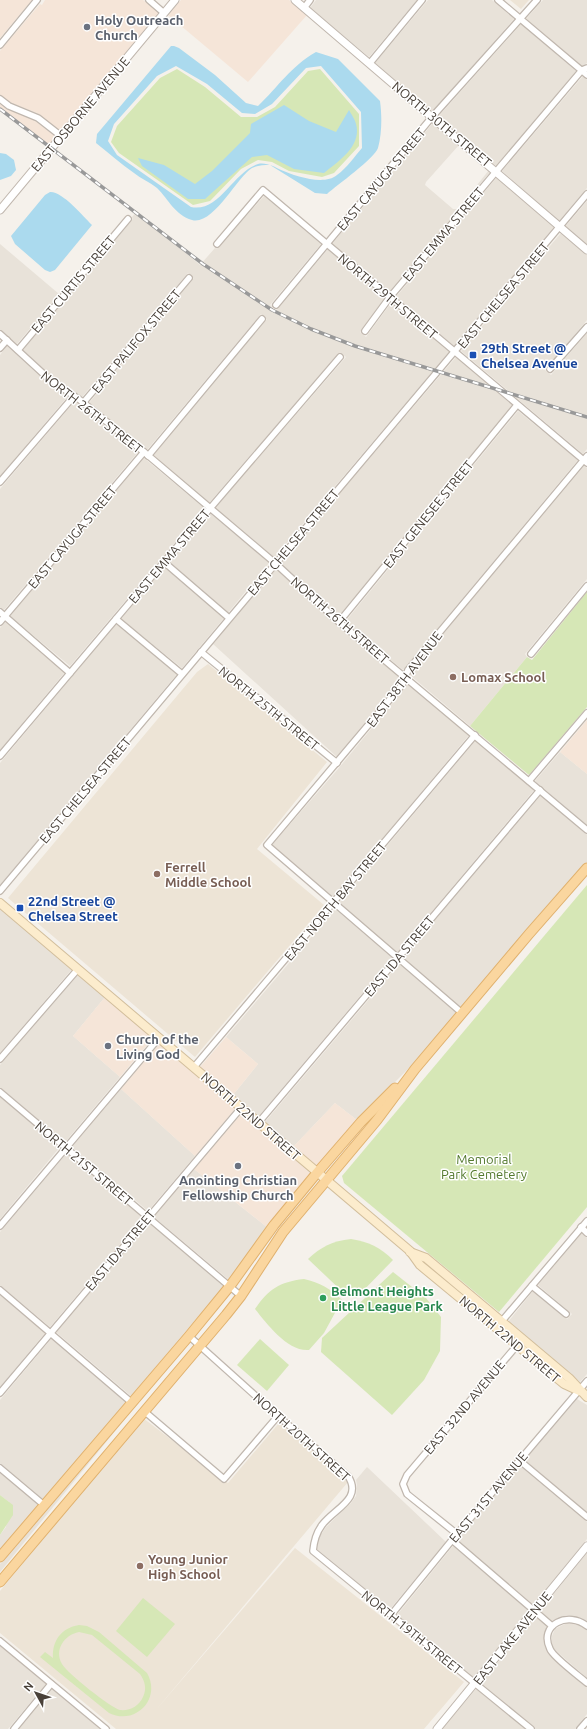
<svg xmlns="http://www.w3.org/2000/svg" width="587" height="1729" font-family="Ubuntu,sans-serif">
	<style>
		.residential { fill: #e8e2d9 }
		.commercial { fill: #f5e5d8 }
		.education { fill: #ede4d6 }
		.green { fill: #d6e7b6; fill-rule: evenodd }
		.water { fill: #abdaee; fill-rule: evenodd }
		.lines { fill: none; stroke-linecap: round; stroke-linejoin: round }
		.minor-casing { stroke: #c0b7ae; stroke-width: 8 }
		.tertiary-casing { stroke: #c0b7ae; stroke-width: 9 }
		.secondary-casing { stroke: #d2be9c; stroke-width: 10 }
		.primary-casing { stroke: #e0b16e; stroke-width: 11 }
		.minor { stroke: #fff; stroke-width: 5.5 }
		.tertiary { stroke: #fff; stroke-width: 7 }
		.secondary { stroke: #fceccd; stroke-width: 8 }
		.primary { stroke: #fad69f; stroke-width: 9 }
		.rail-casing { stroke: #999; stroke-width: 3.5 }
		.rail { stroke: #fff; stroke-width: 2; stroke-dasharray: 6; stroke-linecap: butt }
		.worship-dot { fill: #6b7280; stroke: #fff; stroke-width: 1.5 }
		.transit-dot { fill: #1a4fb4; stroke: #fff; stroke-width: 1.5 }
		.education-dot { fill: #8d6e63; stroke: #fff; stroke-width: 1.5 }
		.leisure-dot { fill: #2e9e5b; stroke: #fff; stroke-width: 1.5 }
		.labels { text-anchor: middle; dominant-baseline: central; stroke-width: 3; stroke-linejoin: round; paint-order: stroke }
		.worship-label { font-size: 13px; font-weight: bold; fill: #5b616d; stroke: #fff; text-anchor: start }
		.street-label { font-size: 13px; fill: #494139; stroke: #fff }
		.transit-label { font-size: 13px; font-weight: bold; fill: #164399; stroke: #fff; text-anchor: start }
		.education-label { font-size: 13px; font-weight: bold; fill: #785e54; stroke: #fff; text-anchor: start }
		.park-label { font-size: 13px; fill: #53792d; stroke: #fff }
		.leisure-label { font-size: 13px; font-weight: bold; fill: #27864d; stroke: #fff; text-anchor: start }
	</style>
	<rect width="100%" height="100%" fill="#f5f1eb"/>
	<g class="residential">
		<path d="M316 0H417L369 57 310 8Z"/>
		<path d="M428 0H492L514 19 432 112 375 63Z"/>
		<path d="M543 0H587V63L582 66 526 19Z"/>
		<path d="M521 24 576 71 496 166 438 117Z"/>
		<path d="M583 76 587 80V188L559 221 502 171Z"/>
		<path d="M433 123 459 145 426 182 425 185 453 209H458L489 170 491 171 389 292 332 244Z"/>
		<path d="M497 177 554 227 454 346 396 297Z"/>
		<path d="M264 196 321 244 270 305 276 311 328 249 385 298 360 332 366 337 391 303 450 351 274 558 215 508 346 357 340 352 209 503 153 456 267 319 261 314 147 450 89 403 194 278 188 273 82 397 51 376 23 350 133 219 132 217 137 211 200 265 215 248 217 249Z"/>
		<path d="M587 201V245L565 227Z"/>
		<path d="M561 233 587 255V320L545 370 551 375 587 333V449L583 454 461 351Z"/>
		<path d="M0 244 59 294 17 344 0 329Z"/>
		<path d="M7 346 46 382 68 396 0 476V355Z"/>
		<path d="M456 357 512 405 339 617 280 563Z"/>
		<path d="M75 401 138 452 4 610 0 607V489Z"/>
		<path d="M518 411 578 460 403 670 345 622Z"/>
		<path d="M144 458 204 508 70 666 10 616Z"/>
		<path d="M584 466 587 468V579L525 654 527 657 470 726 410 675 411 672Z"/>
		<path d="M211 514 269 563 228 613 169 562Z"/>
		<path d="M165 567 224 618 182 668 121 619Z"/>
		<path d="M276 569 334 622 400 677 398 683 337 757 213 644Z"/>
		<path d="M6 621 65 672 0 750V628Z"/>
		<path d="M116 624 177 674 0 885V763Z"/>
		<path d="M407 683 469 735 333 898 272 845 338 769 405 688Z"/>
		<path d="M476 740 534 790 397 953 339 903Z"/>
		<path d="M560 752 587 774V825L535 781Z"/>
		<path d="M541 795 587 835V862L461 1008 403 958Z"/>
		<path d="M0 908 72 969 0 1053Z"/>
		<path d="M335 909 392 958 258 1117 233 1095 258 1064 226 1037Z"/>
		<path d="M399 964 456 1013 411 1066 357 1120 335 1103 293 1147 265 1122Z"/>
		<path d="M78 975 105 997 73 1036 120 1077 65 1142 0 1087V1065Z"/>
		<path d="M121 1089 195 1156 148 1211 72 1147Z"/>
		<path d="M0 1097 60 1147 0 1219Z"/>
		<path d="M67 1153 143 1217 50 1327 0 1285V1232Z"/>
		<path d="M194 1169 268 1228 229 1280 154 1217Z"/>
		<path d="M149 1222 224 1286 131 1396 56 1332Z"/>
		<path d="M582 1233 587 1238V1374L580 1382 508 1322 533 1291 567 1319 572 1314 538 1285Z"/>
		<path d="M0 1295 45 1333 0 1387Z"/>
		<path d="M52 1338 126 1402 43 1499 0 1463V1400Z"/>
		<path d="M577 1399 587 1405V1513L525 1460Z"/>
		<path d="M138 1401V1403L0 1572V1564Z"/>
		<path d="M520 1466 587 1522V1539L534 1606 457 1540Z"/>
		<path d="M367 1467 446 1542 390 1609 317 1549 319 1538 326 1527 351 1503 356 1496 357 1485 356 1480Z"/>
		<path d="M0 1473 39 1505 0 1551V1535L6 1527 9 1502 0 1495Z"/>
		<path d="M453 1546 529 1611 474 1678 397 1615Z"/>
		<path d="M587 1553V1621L582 1618 566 1615 552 1621 540 1611Z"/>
		<path d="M535 1617 547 1626 544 1635 547 1652 587 1688V1714L575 1729H536L481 1683Z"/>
		<path d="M567 1623 581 1625 587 1630V1678L554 1649 552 1645V1636L555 1629Z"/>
		<path d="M0 1646 46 1684 8 1729H0Z"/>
		<path d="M52 1689 100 1729H19Z"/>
		<path d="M476 1689 525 1729H442Z"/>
	</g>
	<g class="commercial">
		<path d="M0 0H32L0 38Z"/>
		<path d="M45 0H143L159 13 60 131 37 113 11 103 0 95V51L40 4 42 5Z"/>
		<path d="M181 0H289L307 15 248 82 168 15Z"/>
		<path d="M0 104 7 109 34 120 56 137 48 147 0 107Z"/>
		<path d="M587 720V774L560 752Z"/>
		<path d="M105 997 153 1038 120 1077 73 1036Z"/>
		<path d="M226 1037 258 1064 233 1095 246 1107 200 1067Z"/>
		<path d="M160 1043 236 1108 195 1156 121 1089Z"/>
		<path d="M335 1103 357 1120 316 1168 293 1147Z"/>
		<path d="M242 1113 311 1174 268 1228 194 1169Z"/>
	</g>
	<g class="education">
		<path d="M510 0H529L521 9Z"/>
		<path d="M208 664 327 762 257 849 324 905 195 1057 8 898 197 672Z"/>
		<path d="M143 1418 228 1483 279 1423 348 1482 155 1711 295 1548 464 1682 424 1729H116L0 1633V1591Z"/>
	</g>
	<g class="green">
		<path d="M177 69 205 87 241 117H257L275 107 308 71 320 69 359 114V146L334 173 322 177 289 171 272 162 258 160 241 169 210 201 193 205 119 153 111 142 117 126 160 78Z"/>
		<path d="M587 592V707L529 775 470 726 527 657 532 660Z"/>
		<path d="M587 885V1207L499 1312 344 1183 342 1176Z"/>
		<path d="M351 1239C369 1242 380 1247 393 1260L356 1298 347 1296 308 1259C321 1247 332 1241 351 1239Z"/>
		<path d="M393 1272 426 1298 441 1317 440 1351 424 1380 392 1415 321 1352 322 1338Z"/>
		<path d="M304 1279C320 1283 330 1288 342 1300L324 1333 309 1350C288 1352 267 1324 255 1309 269 1289 279 1282 304 1279Z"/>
		<path d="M260 1339 289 1365 267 1391 237 1365Z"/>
		<path d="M0 1495 13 1505V1515L0 1535Z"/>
		<path d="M143 1598 175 1624 147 1657 116 1631Z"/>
		<path d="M79 1625 87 1626 99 1632 147 1673C162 1699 135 1726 109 1713L40 1657 45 1652 53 1658C52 1641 61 1628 79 1625ZM79 1632 92 1635 140 1674C145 1681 147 1689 143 1697 139 1706 130 1711 120 1710 111 1708 67 1673 62 1664 54 1650 64 1635 79 1632Z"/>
	</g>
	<g class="water">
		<path d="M171 46H174L179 48 215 75 246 103 258 106C279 86 290 67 316 52L338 59 380 101C382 116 382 133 378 148 374 159 337 185 327 194L315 193 270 165C264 165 258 165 252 168 237 177 213 226 192 220 175 215 169 200 157 188 150 182 141 179 134 173 121 164 109 153 96 143L97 134ZM176 66 207 84 242 113 255 114 272 104 306 68 321 66 361 112 362 148C354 157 347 168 337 175 324 186 295 176 281 170 275 167 266 162 258 164 233 172 219 213 191 207L117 155 108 141 114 124 157 76Z"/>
		<path d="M284 105 309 121 336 132 349 110C351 114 355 119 356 124 362 146 339 161 324 173L294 169 267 155 252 157 205 199H188L142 166 138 158 164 165 195 184 212 171 250 133 251 124Z"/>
		<path d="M0 153 6 154 14 160 16 170 11 176 0 180Z"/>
		<path d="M50 192C62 191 83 216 92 225L55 270 50 272 45 270 15 244 11 236 45 195Z"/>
	</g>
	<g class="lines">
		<defs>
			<g id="minor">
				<path d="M149 0 164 13"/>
				<path d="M498 0 587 75"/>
				<path d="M304 8 310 0"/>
				<path d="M0 45 37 0"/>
				<path d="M370 63 422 0"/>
				<path d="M0 99 9 106 38 118 61 136"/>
				<path d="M217 244 263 190 587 463"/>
				<path d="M276 305 432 117 537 0"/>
				<path d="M365 331 390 297 582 70 587 68"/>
				<path d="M0 334 49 379 80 400 144 452 275 563 339 622 587 830"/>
				<path d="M0 348 7 340"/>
				<path d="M18 350 128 219"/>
				<path d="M550 369 587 327"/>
				<path d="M83 403 189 278"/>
				<path d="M148 456 262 319"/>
				<path d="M0 482 74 396"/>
				<path d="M164 562 229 618"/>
				<path d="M0 612 70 673"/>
				<path d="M116 619 182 674"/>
				<path d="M0 622 144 452"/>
				<path d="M339 622 517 405"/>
				<path d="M201 652 337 763"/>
				<path d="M531 654 587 586"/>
				<path d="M0 756 164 562 340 357"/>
				<path d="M529 781 587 713"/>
				<path d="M0 891 587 194"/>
				<path d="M462 1013 267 845 402 685 408 670 587 456"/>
				<path d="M0 1059 78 969"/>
				<path d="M194 1067 475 735"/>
				<path d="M0 1092 241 1296"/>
				<path d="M259 1122 540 790"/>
				<path d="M0 1226 159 1038"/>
				<path d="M581 1227 587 1233"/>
				<path d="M532 1286 566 1314"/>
				<path d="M0 1290 131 1402"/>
				<path d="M496 1328 587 1221"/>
				<path d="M189 1336 278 1416 348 1476C363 1499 335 1508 322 1525 316 1533 314 1540 313 1551L531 1729"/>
				<path d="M0 1393 241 1108"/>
				<path d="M144 1411 224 1479 278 1416"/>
				<path d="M519 1460 587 1517"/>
				<path d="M0 1468 44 1505"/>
				<path d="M457 1534 407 1494 403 1484 407 1475 519 1343"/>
				<path d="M452 1540 552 1626"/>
				<path d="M391 1615 457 1534 587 1381"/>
				<path d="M587 1626C569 1611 538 1624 550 1649 553 1657 579 1676 587 1683"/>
				<path d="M0 1641 106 1729"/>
				<path d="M14 1729 51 1684"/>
				<path d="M580 1729 587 1721"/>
			</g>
			<g id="tertiary">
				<path d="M295 0 587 250"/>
				<path d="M0 210 175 0"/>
				<path d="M437 1729 587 1546"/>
			</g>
			<g id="secondary">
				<path d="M0 903 410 1251 420 1265 564 1384 579 1391"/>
				<path d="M410 1252 426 1258 569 1378 587 1397"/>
			</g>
			<g id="primary">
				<path d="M0 1557 189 1336 230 1286 274 1225 316 1174 361 1122 395 1088"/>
				<path d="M0 1582 226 1315 241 1296 283 1232 377 1120 415 1069 529 934 587 868"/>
			</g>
		</defs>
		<use href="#minor" class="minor-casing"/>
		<use href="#tertiary" class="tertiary-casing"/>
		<use href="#secondary" class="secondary-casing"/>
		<use href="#primary" class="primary-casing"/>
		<use href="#minor" class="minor"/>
		<use href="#tertiary" class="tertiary"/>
		<use href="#secondary" class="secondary"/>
		<use href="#primary" class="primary"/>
		<defs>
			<path id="rail" d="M0 109 203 264 272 310 311 329 355 346 587 417"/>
		</defs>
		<use href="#rail" class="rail-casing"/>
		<use href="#rail" class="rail"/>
	</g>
	<g class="worship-dot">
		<circle cx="87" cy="27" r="4"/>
		<circle cx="108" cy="1046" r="4"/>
		<circle cx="238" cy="1166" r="4"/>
	</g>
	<g class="transit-dot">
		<rect x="469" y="351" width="8" height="8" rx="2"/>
		<rect x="16" y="904" width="8" height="8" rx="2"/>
	</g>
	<g class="education-dot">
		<circle cx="453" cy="677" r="4"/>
		<circle cx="157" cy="874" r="4"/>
		<circle cx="140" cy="1566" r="4"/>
	</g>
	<circle class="leisure-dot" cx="323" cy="1298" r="4"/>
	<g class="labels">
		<g class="worship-label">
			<text x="95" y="20">Holy Outreach<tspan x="95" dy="15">Church</tspan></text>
			<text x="116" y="1039">Church of the<tspan x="116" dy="15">Living God</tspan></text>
			<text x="238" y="1180" text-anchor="middle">Anointing Christian<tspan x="238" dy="15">Fellowship Church</tspan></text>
		</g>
		<g class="street-label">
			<text transform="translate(80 114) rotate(-50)">EAST OSBORNE AVENUE</text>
			<text transform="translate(442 124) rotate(40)">NORTH 30TH STREET</text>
			<text transform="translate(381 179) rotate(-50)">EAST CAYUGA STREET</text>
			<text transform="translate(443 234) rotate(-50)">EAST EMMA STREET</text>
			<text transform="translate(73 284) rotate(-50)">EAST CURTIS STREET</text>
			<text transform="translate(503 295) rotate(-50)">EAST CHELSEA STREET</text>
			<text transform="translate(388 296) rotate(40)">NORTH 29TH STREET</text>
			<text transform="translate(136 341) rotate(-50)">EAST PALIFOX STREET</text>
			<text transform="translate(92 412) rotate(38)">NORTH 26TH STREET</text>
			<text transform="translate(428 514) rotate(-51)">EAST GENESEE STREET</text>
			<text transform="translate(72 537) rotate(-50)">EAST CAYUGA STREET</text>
			<text transform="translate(293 542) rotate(-50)">EAST CHELSEA STREET</text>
			<text transform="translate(169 556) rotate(-50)">EAST EMMA STREET</text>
			<text transform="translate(340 620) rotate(41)">NORTH 26TH STREET</text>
			<text transform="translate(404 679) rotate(-53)">EAST 38TH AVENUE</text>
			<text transform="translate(269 708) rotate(39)">NORTH 25TH STREET</text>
			<text transform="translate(85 790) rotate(-50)">EAST CHELSEA STREET</text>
			<text transform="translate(335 901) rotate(-50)">EAST NORTH BAY STREET</text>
			<text transform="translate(399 956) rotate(-50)">EAST IDA STREET</text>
			<text transform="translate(251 1116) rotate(41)">NORTH 22ND STREET</text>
			<text transform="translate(84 1163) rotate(40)">NORTH 21ST STREET</text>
			<text transform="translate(120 1250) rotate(-50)">EAST IDA STREET</text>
			<text transform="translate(510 1339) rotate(40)">NORTH 22ND STREET</text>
			<text transform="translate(464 1407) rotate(-50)">EAST 32ND AVENUE</text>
			<text transform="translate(302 1437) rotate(42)">NORTH 20TH STREET</text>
			<text transform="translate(488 1497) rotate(-50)">EAST 31ST AVENUE</text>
			<text transform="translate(412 1632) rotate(39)">NORTH 19TH STREET</text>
			<text transform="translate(512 1638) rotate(-51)">EAST LAKE AVENUE</text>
		</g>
		<g class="transit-label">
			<text x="481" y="348">29th Street @<tspan x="481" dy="15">Chelsea Avenue</tspan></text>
			<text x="28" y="901">22nd Street @<tspan x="28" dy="15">Chelsea Street</tspan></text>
		</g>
		<g class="education-label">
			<text x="461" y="677">Lomax School</text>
			<text x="165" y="867">Ferrell<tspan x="165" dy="15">Middle School</tspan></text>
			<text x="148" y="1559">Young Junior<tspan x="148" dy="15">High School</tspan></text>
		</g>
		<g class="park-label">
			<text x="484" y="1159">Memorial<tspan x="484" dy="15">Park Cemetery</tspan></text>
		</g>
		<g class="leisure-label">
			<text x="331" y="1291">Belmont Heights<tspan x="331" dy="15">Little League Park</tspan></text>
		</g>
	</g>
	<g transform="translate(36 1693) rotate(310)" stroke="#ffffff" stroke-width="3" paint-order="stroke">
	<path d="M0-3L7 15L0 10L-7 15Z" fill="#494139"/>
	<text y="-6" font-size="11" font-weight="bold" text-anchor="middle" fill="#494139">N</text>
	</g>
</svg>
